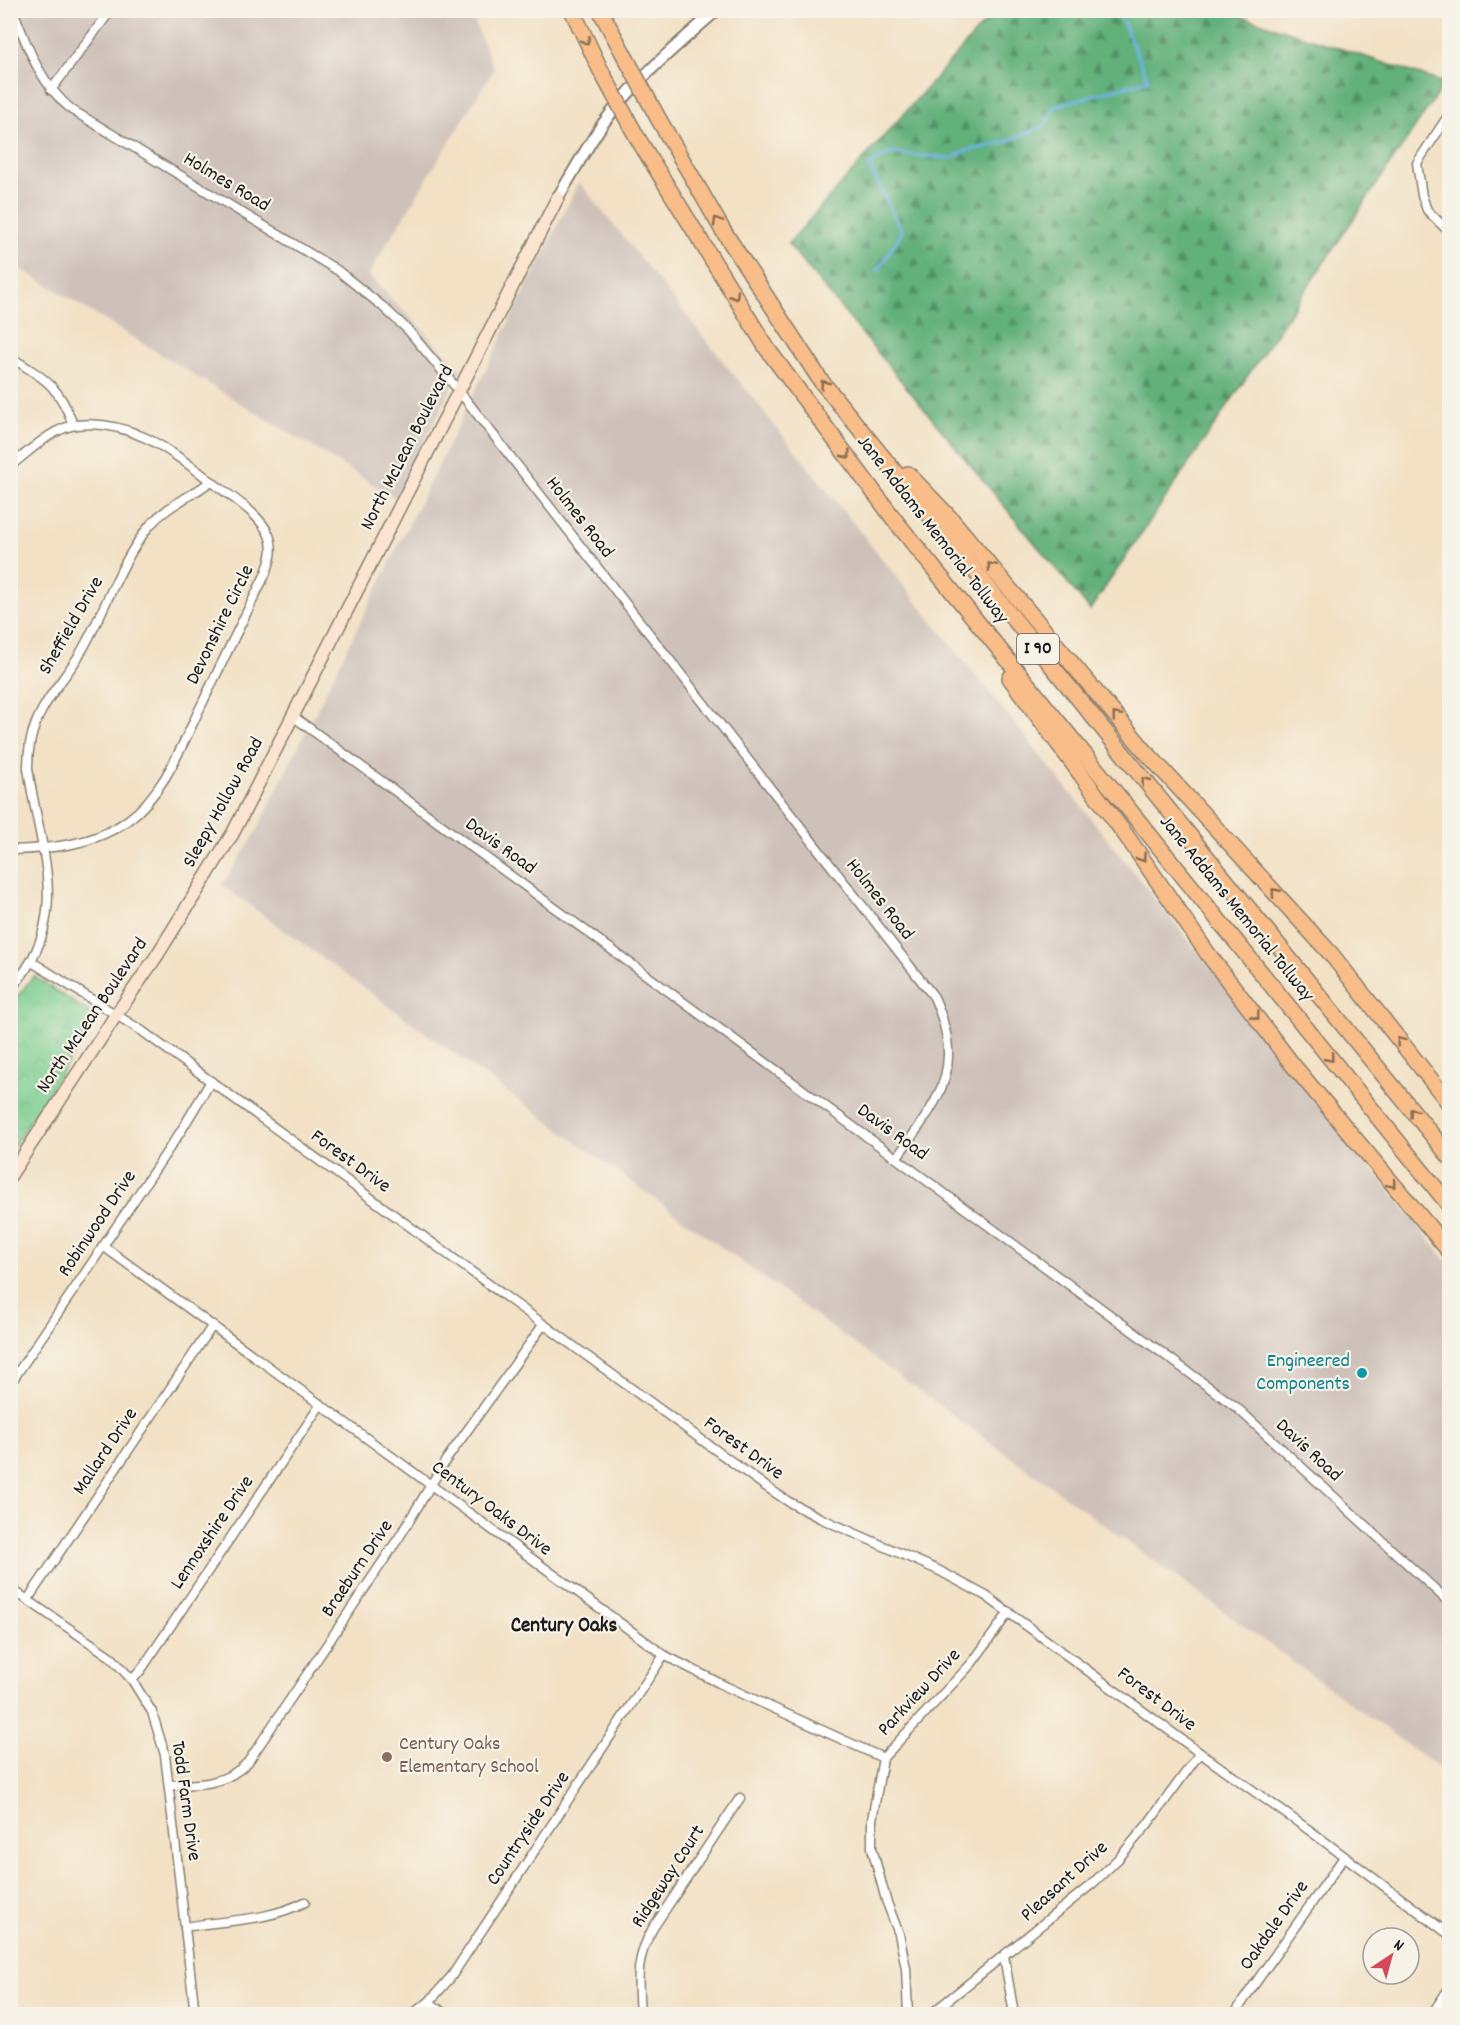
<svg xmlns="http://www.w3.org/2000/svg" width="1460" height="2025" font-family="Dekko,sans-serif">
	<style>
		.industrial { fill: #cec1ba }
		.forest { fill: url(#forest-firs); stroke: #3f664b; stroke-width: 1.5 }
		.park { fill: url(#park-crowns); stroke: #4a7456; stroke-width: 1.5 }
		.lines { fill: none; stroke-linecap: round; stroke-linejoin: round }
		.stream { stroke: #6eb3e4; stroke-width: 3 }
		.minor-casing { stroke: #877e70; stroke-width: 11 }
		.tertiary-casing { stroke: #877e70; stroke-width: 14 }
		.secondary-casing { stroke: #877e70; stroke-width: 15 }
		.motorway-casing { stroke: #877e70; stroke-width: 18 }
		.minor { stroke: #fff; stroke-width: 8 }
		.tertiary { stroke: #fff; stroke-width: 10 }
		.secondary { stroke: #fce5d0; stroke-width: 12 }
		.motorway { stroke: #f8bd89; stroke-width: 15 }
		.motorway-bridge-casing { stroke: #877e70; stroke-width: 18; stroke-linecap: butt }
		.motorway-bridge { stroke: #f8bd89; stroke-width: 15 }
		.oneway { stroke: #8a6c52 }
		.culture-dot { fill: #0f9aa8; stroke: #f7f3e8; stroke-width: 2 }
		.education-dot { fill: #8d6e63; stroke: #f7f3e8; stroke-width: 2 }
		.labels { text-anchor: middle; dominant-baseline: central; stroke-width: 4.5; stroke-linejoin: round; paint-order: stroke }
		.shield { fill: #f7f3e8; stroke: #5e5c59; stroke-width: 1.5 }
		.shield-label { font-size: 18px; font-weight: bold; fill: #1c1c1c }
		.street-label { font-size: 20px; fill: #1c1c1c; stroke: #f7f3e8 }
		.culture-label { font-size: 20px; fill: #0d838f; stroke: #f7f3e8; text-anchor: end }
		.education-label { font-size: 20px; fill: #785e54; stroke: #f7f3e8; text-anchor: start }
		.neighbourhood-label { font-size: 21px; font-weight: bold; fill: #1c1c1c; stroke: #f7f3e8 }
	</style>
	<defs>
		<pattern id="forest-firs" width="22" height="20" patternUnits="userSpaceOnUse" patternTransform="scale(1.5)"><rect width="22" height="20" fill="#62b07a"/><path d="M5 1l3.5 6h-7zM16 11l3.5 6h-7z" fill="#508e63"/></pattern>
		<pattern id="park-crowns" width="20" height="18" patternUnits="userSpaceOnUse" patternTransform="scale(1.5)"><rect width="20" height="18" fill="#79cc8f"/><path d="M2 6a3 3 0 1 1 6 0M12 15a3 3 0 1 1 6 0" fill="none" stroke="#68af7b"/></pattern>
	</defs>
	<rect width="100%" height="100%" fill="#f7f3e8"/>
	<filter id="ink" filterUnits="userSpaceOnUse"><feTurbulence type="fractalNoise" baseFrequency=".0167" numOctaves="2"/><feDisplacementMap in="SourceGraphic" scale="12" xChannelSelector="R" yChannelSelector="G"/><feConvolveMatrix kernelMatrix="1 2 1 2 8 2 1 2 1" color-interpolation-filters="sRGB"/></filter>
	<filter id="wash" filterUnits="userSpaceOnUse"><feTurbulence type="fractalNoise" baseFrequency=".008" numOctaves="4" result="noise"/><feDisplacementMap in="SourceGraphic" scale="24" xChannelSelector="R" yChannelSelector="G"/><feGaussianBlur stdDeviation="1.35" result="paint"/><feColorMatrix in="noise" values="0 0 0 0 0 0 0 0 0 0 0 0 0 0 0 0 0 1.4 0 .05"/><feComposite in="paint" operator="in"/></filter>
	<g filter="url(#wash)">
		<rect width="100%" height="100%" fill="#f2e1c5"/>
		<g class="industrial">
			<path d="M10 11H470L494 69 368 275 461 369 396 498 11 263Z"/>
			<path d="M579 182 1449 1264V1775L222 885 254 836Z"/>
		</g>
		<path class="forest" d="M995 11H1226L1445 83 1090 610 788 244Z"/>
		<path class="park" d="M34 976 97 1018 11 1150V1004Z"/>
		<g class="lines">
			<path class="stream" d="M878 271 902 232 869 165 889 153 951 158 966 151 1003 143 1044 126 1055 106 1148 80 1118 10"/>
		</g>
	</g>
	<g filter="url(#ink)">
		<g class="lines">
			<defs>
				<g id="minor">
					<path d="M13 10C28 48 40 84 72 110L337 270 382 306 408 330 459 391 934 997C966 1070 939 1099 897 1157"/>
					<path d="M51 90 111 10"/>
					<path d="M1444 227 1427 210 1422 196 1417 163 1450 113"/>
					<path d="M10 357C44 378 60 386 73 425"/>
					<path d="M10 466C29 452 52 428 76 425 134 418 177 456 220 488 237 501 260 515 269 535 275 549 270 563 265 575 244 618 223 660 203 702 183 742 165 793 128 820 95 845 50 849 10 850"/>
					<path d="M294 717 1236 1407 1450 1603"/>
					<path d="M32 962 142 1031 765 1486 789 1502 820 1518 938 1570 986 1596 1200 1753 1309 1830 1450 1935"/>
					<path d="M10 990C75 918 39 850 28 768 28 753 30 737 36 723 46 698 64 679 78 657 104 615 119 562 151 524 168 505 191 497 211 481"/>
					<path d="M103 1246 664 1655 727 1687 883 1758"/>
					<path d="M10 1384 181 1131 211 1081"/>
					<path d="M10 1588 111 1657 132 1680 152 1712 165 1755 195 2014"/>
					<path d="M28 1599 213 1325"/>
					<path d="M132 1680 141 1670 321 1404"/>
					<path d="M169 1785C199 1785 226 1785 248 1762L400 1536 446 1460 543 1325"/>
					<path d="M185 1927C226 1920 268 1921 305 1902"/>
					<path d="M1004 1956 1014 2014"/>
					<path d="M429 2002 445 2014"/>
					<path d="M412 2014 429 2002 451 1977 664 1655"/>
					<path d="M640 2014C638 1980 635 1959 653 1928L740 1798"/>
					<path d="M908 2014 906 1968 899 1934 886 1900 872 1848V1820L883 1758 972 1663 1009 1612"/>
					<path d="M931 2014 1092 1884 1119 1858 1147 1825 1200 1753"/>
					<path d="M1235 2014 1247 1995 1344 1857"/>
					<path d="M1432 2014 1450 1987"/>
				</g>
				<path id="tertiary" d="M558 197C573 173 586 148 602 125 634 81 676 46 717 10"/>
				<path id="secondary" d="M10 1176 116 1015 156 957 233 833 558 197"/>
				<g id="motorway">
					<path d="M572 10 601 71"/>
					<path d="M600 10 622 51"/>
					<path d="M658 118 722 229 821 381 1450 1157"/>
					<path d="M638 139 768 350 897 523 1450 1206"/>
					<path d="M908 474 951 519 1146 752 1331 954 1450 1104"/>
					<path d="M1010 678 1130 841 1208 954 1292 1064 1450 1252"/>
				</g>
			</defs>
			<use href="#minor" class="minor-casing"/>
			<use href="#tertiary" class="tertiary-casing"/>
			<use href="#secondary" class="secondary-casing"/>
			<use href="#motorway" class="motorway-casing"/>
			<use href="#minor" class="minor"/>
			<use href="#tertiary" class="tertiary"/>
			<use href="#secondary" class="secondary"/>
			<use href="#motorway" class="motorway"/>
			<defs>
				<g id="motorway-bridge">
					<path d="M622 51 658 118"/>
					<path d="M601 71 638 139"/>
				</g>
			</defs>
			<use href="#motorway-bridge" class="motorway-bridge-casing"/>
			<use href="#motorway-bridge" class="motorway-bridge"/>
		</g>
		<defs><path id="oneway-chevron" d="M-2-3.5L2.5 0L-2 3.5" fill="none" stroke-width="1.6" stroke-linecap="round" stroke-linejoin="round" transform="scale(1.5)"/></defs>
		<g class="oneway">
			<use href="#oneway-chevron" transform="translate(586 41) rotate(65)"/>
			<use href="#oneway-chevron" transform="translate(717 221) rotate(-120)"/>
			<use href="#oneway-chevron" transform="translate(735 296) rotate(58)"/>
			<use href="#oneway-chevron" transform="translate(824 384) rotate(-127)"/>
			<use href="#oneway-chevron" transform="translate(847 455) rotate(53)"/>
			<use href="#oneway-chevron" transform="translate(991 566) rotate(-130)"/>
			<use href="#oneway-chevron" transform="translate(1116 716) rotate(-130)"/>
			<use href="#oneway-chevron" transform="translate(1145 781) rotate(-129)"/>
			<use href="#oneway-chevron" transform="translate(1142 858) rotate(56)"/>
			<use href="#oneway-chevron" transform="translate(1275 892) rotate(-132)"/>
			<use href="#oneway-chevron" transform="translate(1256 1016) rotate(53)"/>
			<use href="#oneway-chevron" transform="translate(1400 1041) rotate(-128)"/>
			<use href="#oneway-chevron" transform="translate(1330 1058) rotate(51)"/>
			<use href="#oneway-chevron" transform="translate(1413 1112) rotate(-129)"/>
			<use href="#oneway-chevron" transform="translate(1392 1184) rotate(50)"/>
		</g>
	</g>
	<circle class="culture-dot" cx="1362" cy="1373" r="6"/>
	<circle class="education-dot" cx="387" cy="1757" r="6"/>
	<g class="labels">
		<rect class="shield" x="1017" y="634" width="42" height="30" rx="4.5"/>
		<g class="shield-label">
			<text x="1038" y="649">I 90</text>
		</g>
		<g class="street-label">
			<text transform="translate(226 183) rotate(31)">Holmes Road</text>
			<text transform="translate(408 448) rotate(-63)">North McLean Boulevard</text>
			<text transform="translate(579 518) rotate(52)">Holmes Road</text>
			<text transform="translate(932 530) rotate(52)">Jane Addams Memorial Tollway</text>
			<text transform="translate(221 625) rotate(-64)">Devonshire Circle</text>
			<text transform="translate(72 626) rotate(-60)">Sheffield Drive</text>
			<text transform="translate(224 803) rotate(-61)">Sleepy Hollow Road</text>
			<text transform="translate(500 847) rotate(36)">Davis Road</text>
			<text transform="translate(879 900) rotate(52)">Holmes Road</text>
			<text transform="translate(1236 909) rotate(51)">Jane Addams Memorial Tollway</text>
			<text transform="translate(93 1016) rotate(-56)">North McLean Boulevard</text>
			<text transform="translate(892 1133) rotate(36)">Davis Road</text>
			<text transform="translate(350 1162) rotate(36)">Forest Drive</text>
			<text transform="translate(98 1224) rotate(-56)">Robinwood Drive</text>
			<text transform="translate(743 1449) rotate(36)">Forest Drive</text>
			<text transform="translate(1308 1451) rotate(43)">Davis Road</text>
			<text transform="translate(106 1452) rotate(-56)">Mallard Drive</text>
			<text transform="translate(491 1509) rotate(37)">Century Oaks Drive</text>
			<text transform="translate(213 1533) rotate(-56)">Lennoxshire Drive</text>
			<text transform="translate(358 1569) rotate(-56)">Braeburn Drive</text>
			<text transform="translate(920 1693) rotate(-47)">Parkview Drive</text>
			<text transform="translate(1156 1700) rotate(37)">Forest Drive</text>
			<text transform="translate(185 1801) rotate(82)">Todd Farm Drive</text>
			<text transform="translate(529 1829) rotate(-56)">Countryside Drive</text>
			<text transform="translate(669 1877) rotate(-57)">Ridgeway Court</text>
			<text transform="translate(1065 1882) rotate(-42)">Pleasant Drive</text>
			<text transform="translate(1275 1926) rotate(-55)">Oakdale Drive</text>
		</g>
		<g class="culture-label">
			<text x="1350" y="1362">Engineered<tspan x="1350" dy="23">Components</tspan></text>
		</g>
		<g class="education-label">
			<text x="399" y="1745">Century Oaks<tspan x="399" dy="23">Elementary School</tspan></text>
		</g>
		<g class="neighbourhood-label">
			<text x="564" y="1627">Century Oaks</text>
		</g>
	</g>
	<rect width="1460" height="2025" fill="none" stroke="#f7f3e8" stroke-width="36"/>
	<g transform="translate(1391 1956) rotate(36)"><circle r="28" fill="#f7f3e8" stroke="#9f9d96" stroke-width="1.5"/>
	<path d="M0-4.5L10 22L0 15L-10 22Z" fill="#d1495b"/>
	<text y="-9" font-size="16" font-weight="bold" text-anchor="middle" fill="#1c1c1c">N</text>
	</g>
</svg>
